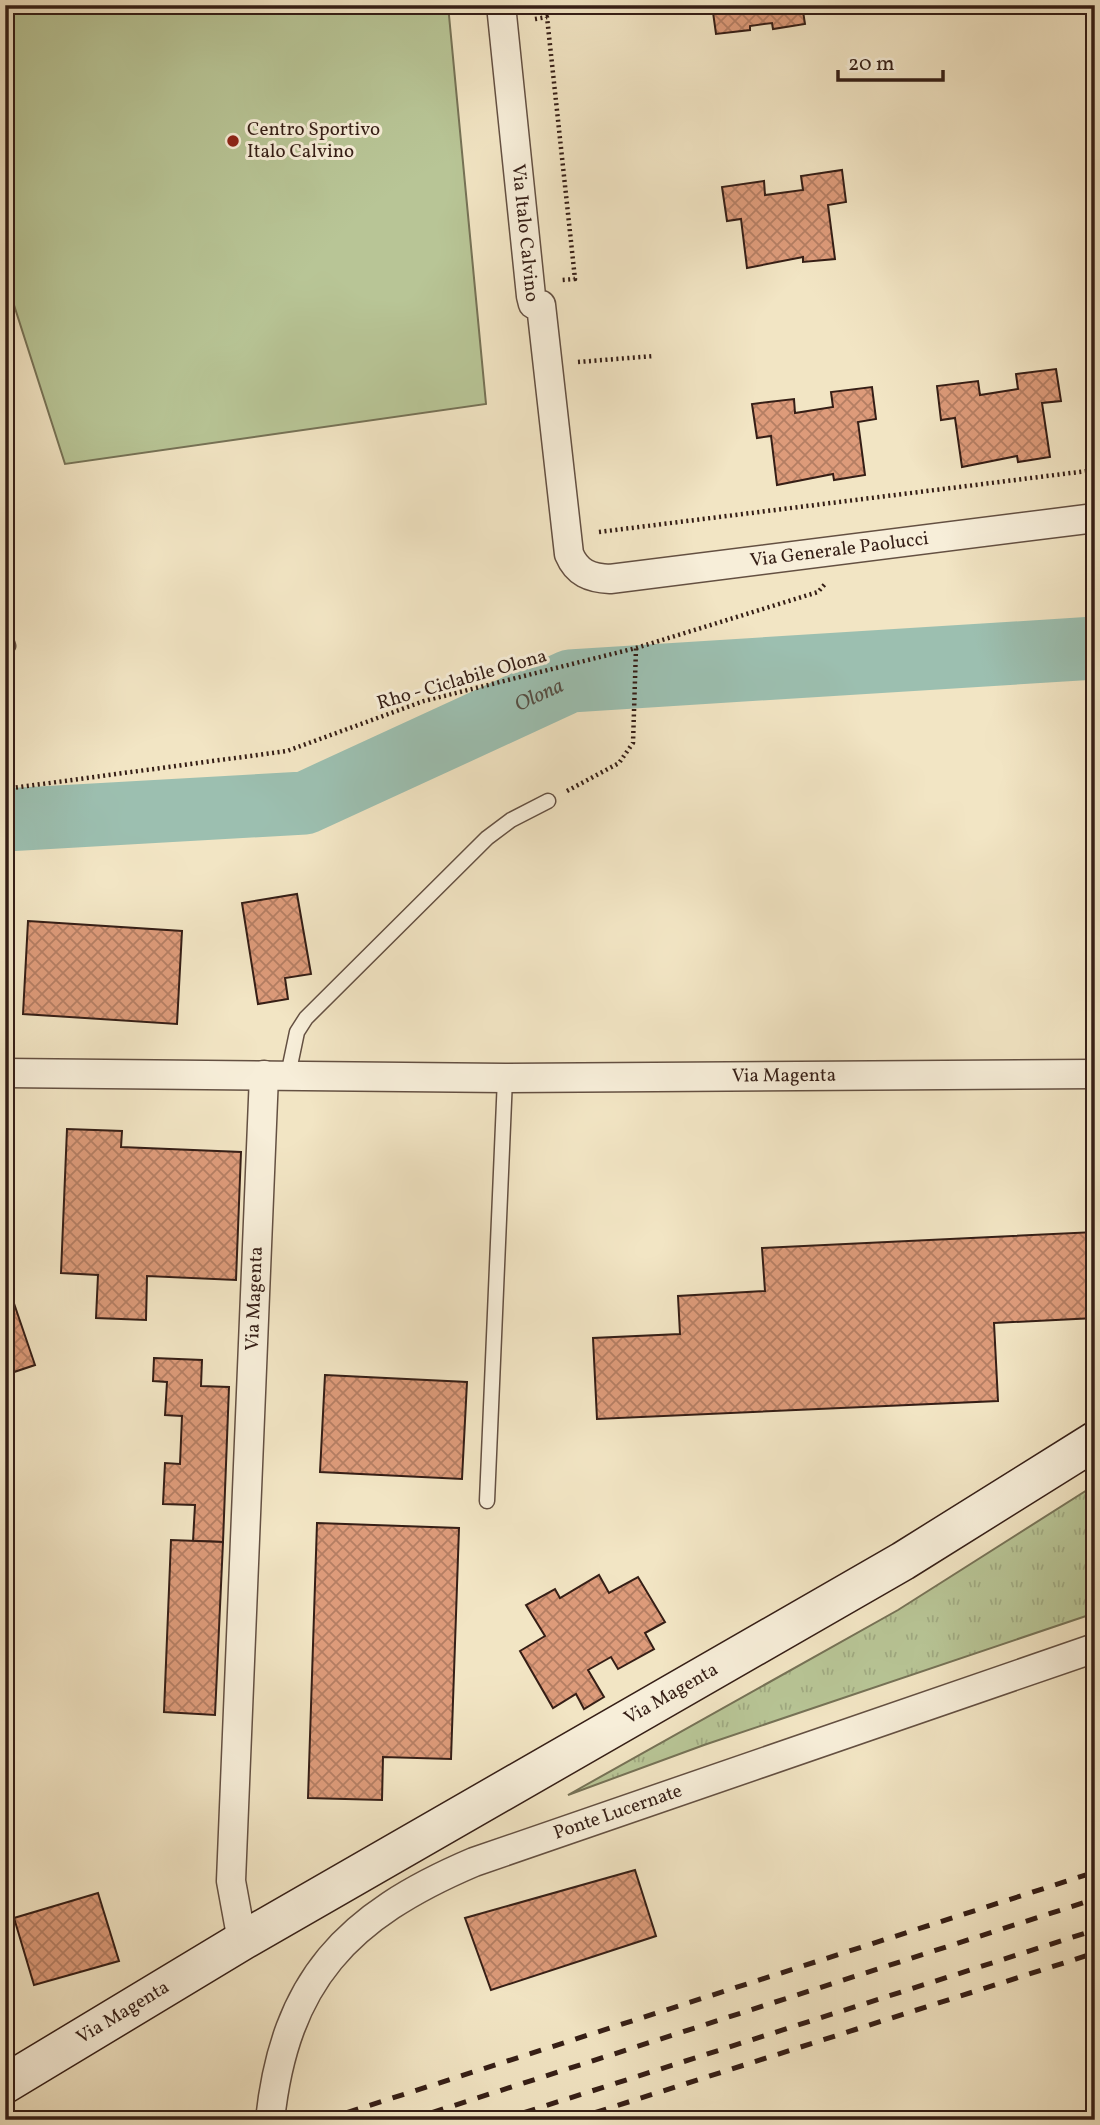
<svg xmlns="http://www.w3.org/2000/svg" width="1100" height="2125" font-family="Vollkorn,serif">
	<style>
		.grass { fill: url(#grass-tufts); stroke: #767256; stroke-width: 2 }
		.park { fill: #b8c596; stroke: #767256; stroke-width: 2 }
		.lines { fill: none; stroke-linecap: round; stroke-linejoin: round }
		.river { stroke: #9cbfb0; stroke-width: 63 }
		.building { fill: url(#building-cross-hatch); stroke: #351e16; stroke-width: 2 }
		.lane-casing { stroke: #645042; stroke-width: 17 }
		.street-casing { stroke: #645042; stroke-width: 31 }
		.secondary-casing { stroke: #351e16; stroke-width: 41 }
		.path { stroke: #351e16; stroke-width: 4.5; stroke-dasharray: 2 3.5; stroke-linecap: butt }
		.lane { stroke: #f7eed9; stroke-width: 14 }
		.street { stroke: #f7eed9; stroke-width: 28 }
		.secondary { stroke: #f7eed9; stroke-width: 38 }
		.rail { stroke: #351e16; stroke-width: 5; stroke-dasharray: 12 12; stroke-linecap: butt }
		.poi-dot { fill: #8f2418; stroke: #f7eed9; stroke-width: 2.5 }
		.labels { text-anchor: middle; dominant-baseline: central; stroke-width: 6; stroke-linejoin: round; paint-order: stroke }
		.poi-label { font-size: 19px; fill: #351e16; stroke: #f7eed9; text-anchor: start }
		.street-label { font-size: 19px; fill: #351e16; stroke: #f7eed9 }
		.water-label { font-size: 21px; font-style: italic; fill: #544e44; stroke: #f7eed9 }
	</style>
	<defs>
		<pattern id="grass-tufts" width="24" height="20" patternUnits="userSpaceOnUse" patternTransform="scale(1.75)"><rect width="24" height="20" fill="#b8c596"/><path d="M3 7l-1-3M5 7V3M7 7l1-3M15 17l-1-3M17 17v-4M19 17l1-3" fill="none" stroke="#9fa981"/></pattern>
		<pattern id="building-cross-hatch" width="8" height="8" patternUnits="userSpaceOnUse" patternTransform="scale(1.75)"><rect width="8" height="8" fill="#dd9b7a"/><path d="M0 0l8 8M0 8l8-8" fill="none" stroke="#b47e63"/></pattern>
	</defs>
	<rect width="100%" height="100%" fill="#f2e5c4"/>
	<filter id="stains"><feTurbulence type="fractalNoise" baseFrequency=".00286" numOctaves="4"/><feColorMatrix values="0 0 0 0 .2 0 0 0 0 .09 0 0 0 0 .02 0 0 0 .5 -.17"/></filter>
	<radialGradient id="worn" r=".72"><stop offset=".6" stop-color="#630" stop-opacity="0"/><stop offset="1" stop-color="#630" stop-opacity=".3"/></radialGradient>
	<path class="grass" d="M1095 1485V1613L704 1745 568 1795 898 1610Z"/>
	<path class="park" d="M5 5H448L486 404 65 464 5 277Z"/>
	<g class="lines">
		<path class="river" id="s1" d="M5 820 305 803 570 681 1095 648"/>
	</g>
	<g class="building">
		<path d="M712 5H802L805 24 773 29 772 23 750 26V30L716 34Z"/>
		<path d="M905 5H940V8L906 13Z"/>
		<path d="M842 170 846 202 828 205 835 259 803 262V257L747 268 741 219 727 221 722 187 764 181 765 195 803 190 801 176Z"/>
		<path d="M1056 369 1061 401 1042 403 1050 457 1018 462 1017 456 962 467 955 418 941 420 937 386 978 381 980 395 1018 389 1016 374Z"/>
		<path d="M872 387 876 419 858 422 865 475 834 480 833 474 777 485 771 436 757 438 752 404 794 399 795 413 833 407 831 392Z"/>
		<path d="M297 894 311 974 285 978 288 999 258 1004 242 903Z"/>
		<path d="M28 921 182 931 177 1024 23 1014Z"/>
		<path d="M67 1129 122 1131 121 1147 241 1152 236 1280 147 1276 146 1320 96 1318 98 1275 61 1273Z"/>
		<path d="M1095 1232V1318L994 1323 998 1401 597 1419 593 1338 680 1334 678 1296 765 1291 762 1248Z"/>
		<path d="M5 1277 35 1365 5 1375Z"/>
		<path d="M154 1358 202 1360 201 1386 229 1387 223 1542 193 1541 195 1505 163 1504 165 1463 180 1464 182 1416 165 1415 167 1382 153 1381Z"/>
		<path d="M325 1375 467 1382 462 1479 320 1472Z"/>
		<path d="M317 1523 459 1528 451 1759 383 1757 382 1800 308 1798Z"/>
		<path d="M171 1540 223 1542 215 1715 164 1712Z"/>
		<path d="M599 1575 609 1593 638 1577 665 1622 645 1633 654 1649 618 1669 611 1657 588 1670 604 1697 584 1709 576 1694 553 1708 520 1651 545 1636 526 1605 555 1589 560 1598Z"/>
		<path d="M635 1870 656 1936 491 1990 465 1918Z"/>
		<path d="M98 1893 119 1961 34 1985 14 1918Z"/>
	</g>
	<g class="lines">
		<defs>
			<g id="lane">
				<path d="M5 637 8 646"/>
				<path d="M288 1075 297 1032 306 1018 487 838 511 820 548 801"/>
				<path d="M5 1446V1448"/>
				<path d="M487 1501 505 1078"/>
			</g>
			<g id="street">
				<path id="s2" d="M501 5 531 296 533 304 541 305 569 554C577 573 590 578 610 579L1095 518"/>
				<path id="s3" d="M5 1073 505 1078 1095 1074"/>
				<path id="s4" d="M242 1941 231 1881 264 1075"/>
				<path id="s5" d="M270 2120C285 1980 347 1916 474 1862L1095 1648"/>
			</g>
			<g id="secondary">
				<path id="s6" d="M5 2084 242 1941 903 1561 1095 1441"/>
			</g>
		</defs>
		<use href="#lane" class="lane-casing"/>
		<use href="#street" class="street-casing"/>
		<use href="#secondary" class="secondary-casing"/>
		<g class="path">
			<path d="M535 19 547 17 575 279 562 280"/>
			<path d="M578 362 654 356"/>
			<path d="M599 532 1095 470"/>
			<path d="M5 789 287 751 424 701 636 648 818 592 825 584"/>
			<path d="M567 791 619 763 633 743 636 648"/>
		</g>
		<use href="#lane" class="lane"/>
		<use href="#street" class="street"/>
		<use href="#secondary" class="secondary"/>
		<g class="rail">
			<path d="M324 2120 1095 1872"/>
			<path d="M409 2120 1095 1899"/>
			<path d="M501 2120 1095 1930"/>
			<path d="M572 2120 1095 1953"/>
		</g>
	</g>
	<circle class="poi-dot" cx="233" cy="141" r="7"/>
	<g class="labels">
		<g class="poi-label">
			<text x="247" y="130">Centro Sportivo<tspan x="247" dy="22">Italo Calvino</tspan></text>
		</g>
		<g class="street-label">
			<text stroke="none"><textPath href="#s2" startOffset="229">Via Italo Calvino</textPath></text>
			<text stroke="none"><textPath href="#s2" startOffset="842">Via Generale Paolucci</textPath></text>
			<text transform="translate(462 680) rotate(-16)">Rho - Ciclabile Olona</text>
			<text stroke="none"><textPath href="#s3" startOffset="779">Via Magenta</textPath></text>
			<text stroke="none"><textPath href="#s4" startOffset="644">Via Magenta</textPath></text>
			<text stroke="none"><textPath href="#s6" startOffset="772">Via Magenta</textPath></text>
			<text stroke="none"><textPath href="#s5" startOffset="502">Ponte Lucernate</textPath></text>
			<text stroke="none"><textPath href="#s6" startOffset="138">Via Magenta</textPath></text>
		</g>
		<g class="water-label">
			<text stroke="none"><textPath href="#s1" startOffset="558">Olona</textPath></text>
		</g>
	</g>
	<rect width="1100" height="2125" fill="none" stroke="#f2e5c4" stroke-width="28"/>
	<rect x="7" y="7" width="1086" height="2111" fill="none" stroke="#351e16" stroke-width="3.5"/>
	<rect x="14" y="14" width="1072" height="2097" fill="none" stroke="#351e16" stroke-width="2"/>
	<path d="M838 70v10h105v-10" fill="none" stroke="#351e16" stroke-width="3.5"/>
	<text x="848" y="70" font-size="21" fill="#351e16" stroke="#f7eed9" stroke-width="5" paint-order="stroke">20 m</text>
	<rect width="100%" height="100%" filter="url(#stains)"/>
	<rect width="100%" height="100%" fill="url(#worn)"/>
</svg>
